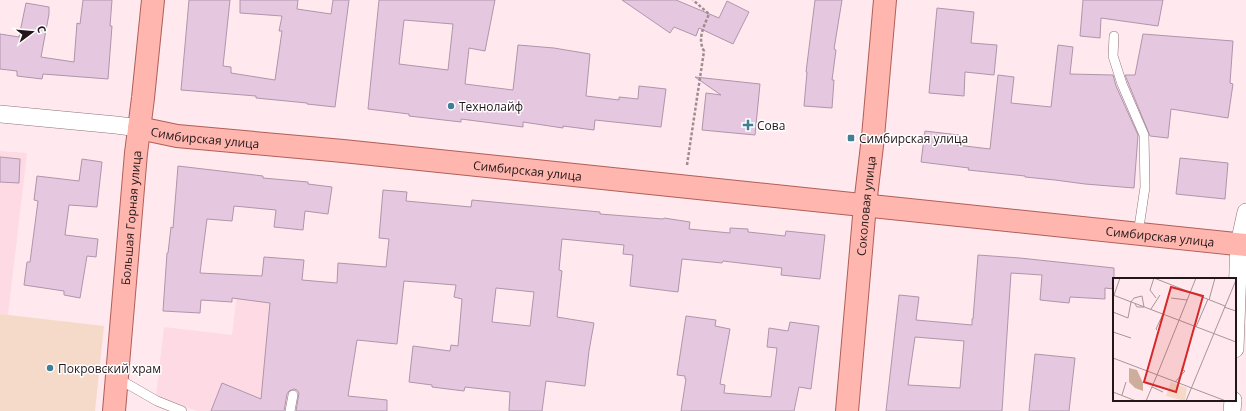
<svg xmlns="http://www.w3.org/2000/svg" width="1246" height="411" font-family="'Open Sans',sans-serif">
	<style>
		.built { fill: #fedae4 }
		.green { fill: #f5dac9 }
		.building { fill: #e6c7e0; stroke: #af95aa; fill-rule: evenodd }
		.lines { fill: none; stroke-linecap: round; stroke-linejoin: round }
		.lane-casing { stroke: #91717a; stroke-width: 10 }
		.street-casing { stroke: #91717a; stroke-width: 18 }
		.primary-casing { stroke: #b05e57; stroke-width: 24 }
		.path { stroke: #9e8c90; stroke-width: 2.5; stroke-dasharray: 3 2; stroke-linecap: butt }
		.lane { stroke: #fff; stroke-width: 9 }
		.street { stroke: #fff; stroke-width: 17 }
		.primary { stroke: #feb6af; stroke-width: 22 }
		.poi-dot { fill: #417f95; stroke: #fff; stroke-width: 1.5 }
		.labels { text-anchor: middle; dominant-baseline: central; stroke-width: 3; stroke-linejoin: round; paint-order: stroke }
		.poi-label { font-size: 12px; fill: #221619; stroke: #fff; text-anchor: start }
		.street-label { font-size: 12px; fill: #221619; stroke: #fff }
		.inset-road { fill: none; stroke: #a79599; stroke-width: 1 }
		.view { fill: #d62828; fill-opacity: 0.15; stroke: #d62828; stroke-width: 2 }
		.inset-edge { fill: none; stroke: #221619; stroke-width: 2 }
	</style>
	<rect width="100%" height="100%" fill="#ffe9ee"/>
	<g class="built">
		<path d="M0 151 27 153 8 315 0 314Z"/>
		<path d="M302 281 284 411H197L156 396 164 327 232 335 237 293Z"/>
	</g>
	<path class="green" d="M0 314 104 326 95 411H0Z"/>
	<g class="building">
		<path d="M83 0H112L110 26H112L108 79 43 74 42 79 17 76V71L0 69V34L19 37 26 3 49 7V14L41 57 74 62 77 23 80 24Z"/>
		<path d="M189 0H230L223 66 231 67V73L275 80 282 31H279L282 16 240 13V0H298L297 9 331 14 333 0H349L335 107 307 104V103L256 98V96L181 90Z"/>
		<path d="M379 0H495L485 51 469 48 465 84 513 90 518 45 554 48 590 54 586 96 619 100V97L638 99 639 86 666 89 661 127 595 120 594 130 563 126V128L523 122V127L461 119V122L409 116V114L368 109ZM404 20 453 24 448 70 399 64Z"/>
		<path d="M622 0H676L719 18 727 1 749 12 733 44 699 28 696 36 674 27 670 33Z"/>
		<path d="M815 0H842L834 49 836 50 832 80H834L832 108 804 106 807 72H806Z"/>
		<path d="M1083 0H1163L1158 26 1101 18 1100 38 1080 36Z"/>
		<path d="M937 8 974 12 971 43 997 45 994 75 965 72 964 96 929 93Z"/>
		<path d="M1143 34 1233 41 1230 83 1233 84 1228 118 1171 109 1168 138 1150 136 1125 75H1135Z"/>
		<path d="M1058 45 1073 47 1070 74 1113 75 1116 86 1138 135 1134 188 1085 184 1055 180 1025 177V176L968 170 969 168 921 162 925 131 959 135 957 145 990 149 998 75 1014 77 1011 103 1051 107Z"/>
		<path d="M695 77 760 84 755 135 702 130 706 93 721 95Z"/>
		<path d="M0 157 20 159 19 183 0 182Z"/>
		<path d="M1180 158 1228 163 1225 199 1176 194Z"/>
		<path d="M82 159 102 162 97 207 69 205 65 235 98 239 96 257 87 256 80 298 64 295V291L24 285 27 262H30L38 201 34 200 37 176 79 181Z"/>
		<path d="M178 166 263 176V178L308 182V184L332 187 328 214 305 211 303 230 274 227 276 210 234 206 232 221 207 219 200 273 262 276 264 257 304 260 302 280 337 283 338 263 386 267 389 239 379 238 383 190 407 192 406 201 471 207 472 200 600 212V214L663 219 664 218 690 222 689 229 730 233V228L748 229V232L785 236 786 231 825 235 820 279 781 275 782 268 723 261 722 263 682 259 678 292 630 286 633 255 623 254 624 245 562 239 559 270 562 271 557 317 594 323 589 351 585 386 546 381 542 411H509L510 392 465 387 464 391 432 387V385L409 382 413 346 450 351 451 345 458 346 462 299 454 297 456 285 404 281 397 344 357 340 348 396 387 400V411H296L299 393 297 390 294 389 289 391 287 394 284 411H211L222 383 261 399 270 303 232 298V302L201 300 200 313 163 311 167 253H168L171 227 173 228ZM496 288 534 292 530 326 492 322Z"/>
		<path d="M978 255 1020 258 1114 268V289L1105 288V299L1070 297 1069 303 1040 300 1042 275 1011 273 1002 411H886L899 295 919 297 916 320 972 325V319H973ZM915 337 964 341 960 388 908 385Z"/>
		<path d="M686 316 716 320 715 326 730 329 720 384 725 385 724 393 771 397 777 348 767 347 769 328 788 331 790 322 819 326 811 389 799 387 794 411H681L686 379H685V376L677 375Z"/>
		<path d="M1035 354 1075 358 1069 411H1029Z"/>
	</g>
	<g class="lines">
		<defs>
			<g id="lane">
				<path d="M1114 36 1113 56 1122 84 1144 135 1145 187 1138 234"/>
				<path d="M117 378 157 401 182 411"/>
				<path d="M290 411 293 395"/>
			</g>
			<g id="street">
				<path d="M0 114 116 125 139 128"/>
				<path d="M1235 349 1239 244 1246 212"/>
				<path d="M1232 411 1233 400"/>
			</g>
			<g id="primary">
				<path id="s1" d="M139 128 177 136 343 151 1246 245"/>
				<path id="s2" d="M114 411 136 153 143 98 153 0"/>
				<path id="s3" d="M847 411 865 205 873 137 885 0"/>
			</g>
		</defs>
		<use href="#lane" class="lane-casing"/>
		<use href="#street" class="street-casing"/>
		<use href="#primary" class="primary-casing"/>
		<path class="path" d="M687 165 704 51C697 39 704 26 709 14L693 0"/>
		<use href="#lane" class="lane"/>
		<use href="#street" class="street"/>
		<use href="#primary" class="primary"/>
	</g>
	<g class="poi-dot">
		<circle cx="451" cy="106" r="4"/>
		<path d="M746 119h4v4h4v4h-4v4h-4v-4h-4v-4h4z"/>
		<rect x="847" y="134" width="8" height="8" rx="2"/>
		<circle cx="50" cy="368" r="4"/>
	</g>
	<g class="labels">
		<g class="poi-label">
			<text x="459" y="106">Технолайф</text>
			<text x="757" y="125">Сова</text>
			<text x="859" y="138">Симбирская улица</text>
			<text x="58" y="368">Покровский храм</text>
		</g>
		<g class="street-label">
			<text stroke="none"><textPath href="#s1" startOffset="67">Симбирская улица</textPath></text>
			<text stroke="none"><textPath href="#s1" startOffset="391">Симбирская улица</textPath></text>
			<text stroke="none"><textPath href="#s3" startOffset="206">Соколовая улица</textPath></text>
			<text stroke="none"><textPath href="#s2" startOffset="194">Большая Горная улица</textPath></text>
			<text stroke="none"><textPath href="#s1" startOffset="1027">Симбирская улица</textPath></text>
		</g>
	</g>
	<g transform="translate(1113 278)">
		<rect width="123" height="123" fill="#ffe9ee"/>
		<path d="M58 104 74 110 72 123 53 118Z" fill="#f5dac9"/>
		<path d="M16 90 24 92 30 105V113L22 110 16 104Z" fill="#ceae9a"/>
		<path class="inset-road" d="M41 0 112 28M41 0 37 12 43 20M0 17 123 64M0 20 7 0M58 20 74 22M96 22 102 0M111 29 123 33M38 31 47 17M0 34 15 40 18 24 21 20 29 18 31 29H24L22 26M83 49 95 21M44 52 43 51 50 36M0 54 18 60M0 80 113 123M44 97 83 0M62 104 72 93 68 91M39 109 50 114M0 114 23 123M9 117 13 104M33 123 44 97M73 123 123 2"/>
		<path class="view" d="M58 9 90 18 63 114 31 104Z"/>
		<rect width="123" height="123" class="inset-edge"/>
	</g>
	<g transform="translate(32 32) rotate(74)" stroke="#ffffff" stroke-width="3" paint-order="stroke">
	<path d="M0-3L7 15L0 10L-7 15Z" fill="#221619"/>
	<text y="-6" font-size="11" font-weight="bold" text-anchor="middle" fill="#221619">С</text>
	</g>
</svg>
